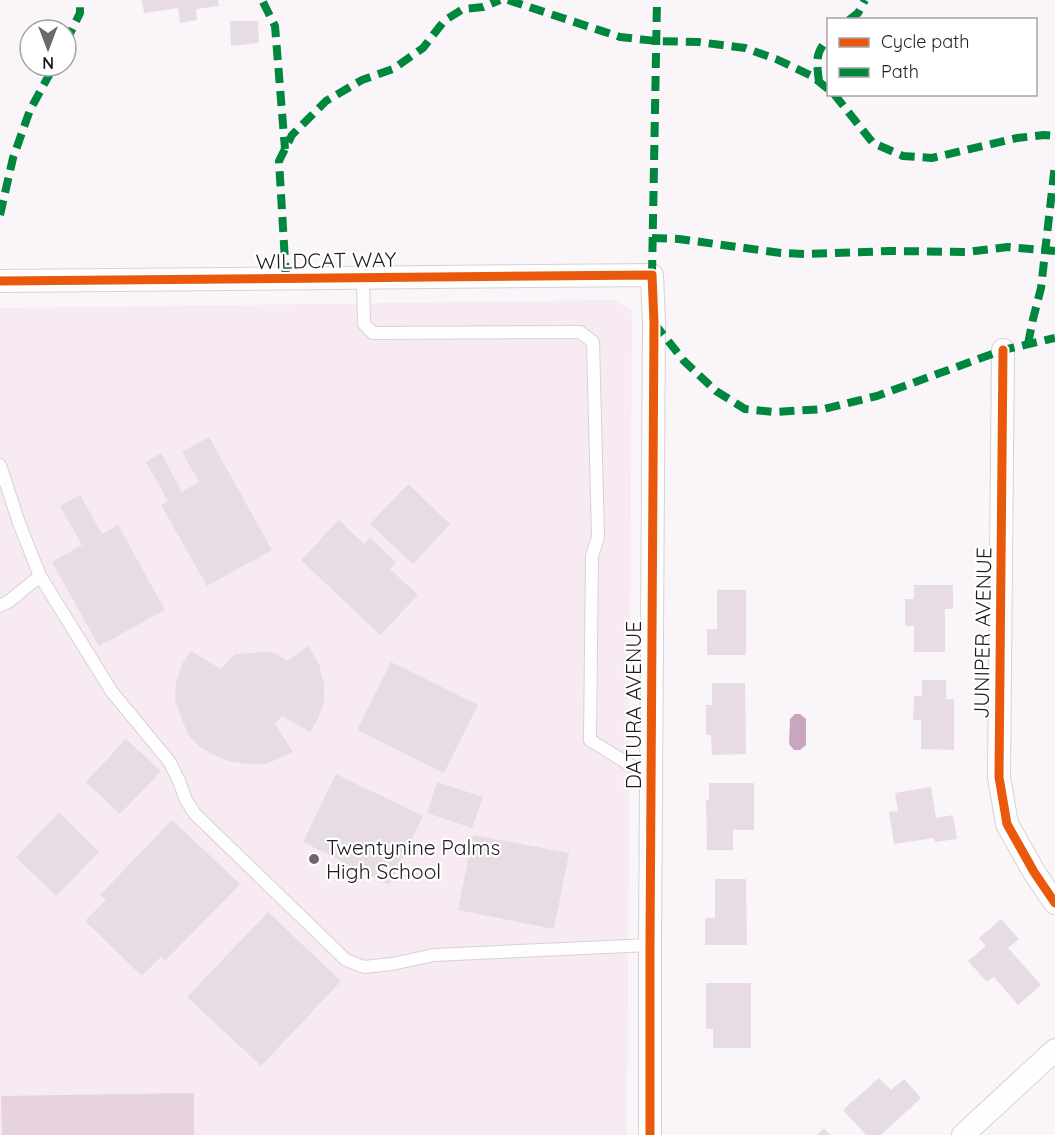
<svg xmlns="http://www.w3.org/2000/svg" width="1055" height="1135" font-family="Quicksand,sans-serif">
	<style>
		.built { fill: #f7eaf3 }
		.green { fill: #e7d2e0 }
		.water { fill: #c8a7be }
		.building { fill: #e7dce3 }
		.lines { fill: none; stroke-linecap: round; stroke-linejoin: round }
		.service-casing { stroke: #d8d1d5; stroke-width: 14 }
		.minor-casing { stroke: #d8d1d5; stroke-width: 24 }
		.service { stroke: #fefefe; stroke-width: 12 }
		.minor { stroke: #fefefe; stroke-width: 22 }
		.quiet { stroke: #00873e; stroke-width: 8; stroke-dasharray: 15 8; stroke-linecap: butt }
		.cycleway-casing { stroke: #fff; stroke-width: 13 }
		.cycleway { stroke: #e8590c; stroke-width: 9 }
		.poi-dot { fill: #6e676c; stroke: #fff; stroke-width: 2 }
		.labels { text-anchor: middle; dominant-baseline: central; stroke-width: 4.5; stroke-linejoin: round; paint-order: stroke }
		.street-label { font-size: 21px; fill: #231a20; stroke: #fff }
		.poi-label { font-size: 21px; fill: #231a20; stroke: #fff; text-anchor: start }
	</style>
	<rect width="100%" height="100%" fill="#faf5f8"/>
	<path class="built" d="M613 300 630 309 632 316 627 1135H0V308Z"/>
	<path class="green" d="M194 1093V1135H2L1 1096Z"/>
	<path class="water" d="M795 714H800L806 719V745L800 750H794L789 744 790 719Z"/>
	<g class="building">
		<path d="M142 0H218L219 6 196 9 197 20 180 23 178 8 144 13Z"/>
		<path d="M230 21H258L259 43 231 46Z"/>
		<path d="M209 437 272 550 207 586 161 505 168 501 146 462 161 453 182 492 199 482 182 452Z"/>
		<path d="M408 484 450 524 413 564 370 524Z"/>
		<path d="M80 495 102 534 118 525 165 610 99 646 52 562 82 545 60 506Z"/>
		<path d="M339 520 364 544 370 538 396 562 390 569 418 595 380 635 301 560Z"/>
		<path d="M914 585H953V609H945V652H914V626H905V599H914Z"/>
		<path d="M717 590H746V655H707V629H717Z"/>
		<path d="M308 646 319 664 324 684V702L318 719 310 732 282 716 275 724 293 752 266 764H247L228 761 212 754 200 747 189 736 182 720 175 700 176 683 182 664 191 651 221 669 235 654 267 652 277 654 287 661Z"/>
		<path d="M391 662 478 705 444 773 357 730Z"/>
		<path d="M922 680H946V699H954V750L921 749V720H913L914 696H922Z"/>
		<path d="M712 683H745L746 754 712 755 711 735H706V705H712Z"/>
		<path d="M126 739 161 771 120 814 86 782Z"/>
		<path d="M336 774 423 816 389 885 303 842Z"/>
		<path d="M437 782 483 797 472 828 427 813Z"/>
		<path d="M709 783H754V830H733V850H707L706 800H709Z"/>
		<path d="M931 787 936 818 953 815 957 839 935 842 934 838 894 844 889 812 898 811 895 793Z"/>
		<path d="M59 813 99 852 56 896 16 857Z"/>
		<path d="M172 820 240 884 165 961 161 957 142 976 85 921 106 900 100 895Z"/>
		<path d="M473 835 569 853 554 929 458 910Z"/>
		<path d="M715 879H746L747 945H705V918H715Z"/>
		<path d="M268 912 341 981 261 1066 187 997Z"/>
		<path d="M1001 919 1019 939 1008 948 1041 985 1018 1005 994 977 987 982 968 961 986 946 979 938Z"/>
		<path d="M706 983H751V1048H713V1029H706Z"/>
		<path d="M879 1078 891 1090 904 1079 921 1098 881 1135H866L843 1110Z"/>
		<path d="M824 1128 830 1135H817Z"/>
	</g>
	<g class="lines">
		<defs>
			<g id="service">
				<path d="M363 278 364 324 373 333 580 332 593 342 598 537 592 556 590 740 651 778"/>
				<path d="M0 465 19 523 40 576 112 692 169 761 179 781 186 800 195 814 346 960 364 967 392 964 434 955 650 945"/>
				<path d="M0 606 8 602 40 576"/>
			</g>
			<g id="minor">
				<path d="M0 281 652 275 654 323 650 945V1135"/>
				<path d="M1003 350 999 777 1007 824 1034 872 1055 903"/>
				<path d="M963 1135 1055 1050"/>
			</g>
		</defs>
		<use href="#service" class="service-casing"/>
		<use href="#minor" class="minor-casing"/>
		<use href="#service" class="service"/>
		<use href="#minor" class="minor"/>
		<g class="quiet">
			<path d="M508 0 620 37 656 41 698 42 745 48 776 59 812 76 828 89"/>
			<path d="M263 2 275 26 285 149"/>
			<path d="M849 20 858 13 865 0"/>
			<path d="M66 42 80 13V0"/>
			<path d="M819 82C817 62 814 54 828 39"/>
			<path d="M834 94 873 143 903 156 932 158 1017 138 1044 135 1055 136"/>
			<path d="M0 215 13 158 30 110 54 66"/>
			<path d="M652 238 679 239 781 253 806 254 891 251 966 252 1008 247 1055 251"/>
			<path d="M652 275 657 0"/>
			<path d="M286 278 279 161 292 135 326 101 362 80 393 69 423 48 444 21 463 9 483 7 500 0"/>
			<path d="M654 323 684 361 716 391 745 409 775 412 824 409 877 396 1003 350 1055 338"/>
			<path d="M1028 344 1033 319 1041 288 1055 164"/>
		</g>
		<defs>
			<g id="cycleway">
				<path d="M0 281 652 275 654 323 650 945V1135"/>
				<path d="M1003 350 999 777 1007 824 1034 872 1055 903"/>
			</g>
		</defs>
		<use href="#cycleway" class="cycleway-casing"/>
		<use href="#cycleway" class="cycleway"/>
	</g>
	<circle class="poi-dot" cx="314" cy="859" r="6"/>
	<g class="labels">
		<g class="street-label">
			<text transform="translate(326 260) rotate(-1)">WILDCAT WAY</text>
			<text transform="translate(982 633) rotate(-89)">JUNIPER AVENUE</text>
			<text transform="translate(633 705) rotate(-90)">DATURA AVENUE</text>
		</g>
		<g class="poi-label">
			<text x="326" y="847">Twentynine Palms<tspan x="326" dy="24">High School</tspan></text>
		</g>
	</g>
	<rect x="827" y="18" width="210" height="78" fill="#ffffff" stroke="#a7a3a6" stroke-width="1.5"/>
	<rect x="839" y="38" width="30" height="9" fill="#e8590c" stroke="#a7a3a6" stroke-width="1.5"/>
	<text x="881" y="48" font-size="18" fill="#231a20">Cycle path</text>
	<rect x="839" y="68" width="30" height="9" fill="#00873e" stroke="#a7a3a6" stroke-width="1.5"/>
	<text x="881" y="78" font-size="18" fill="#231a20">Path</text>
	<g transform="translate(48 48) rotate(180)"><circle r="28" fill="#ffffff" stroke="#a7a3a6" stroke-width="1.5"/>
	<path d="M0-4.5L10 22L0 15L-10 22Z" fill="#6e676c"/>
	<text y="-9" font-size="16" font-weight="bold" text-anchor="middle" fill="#231a20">N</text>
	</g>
</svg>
